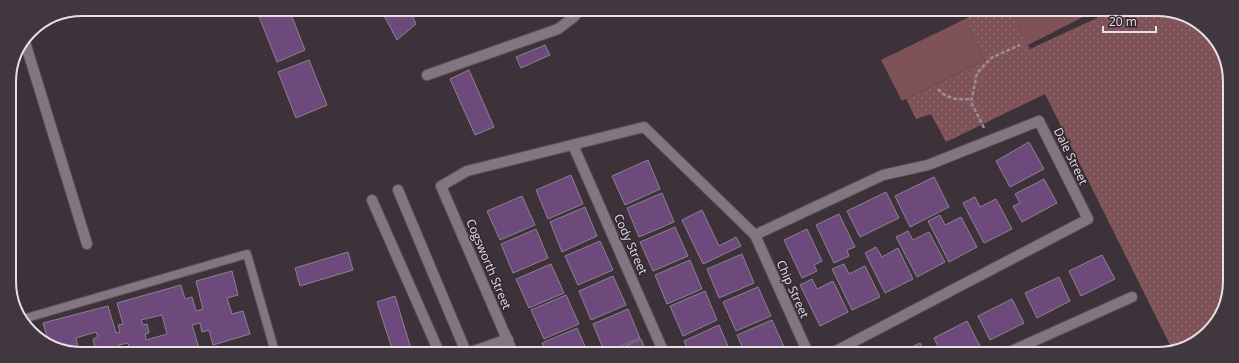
<svg xmlns="http://www.w3.org/2000/svg" width="1239" height="363" font-family="'Open Sans',sans-serif">
	<style>
		.green { fill: url(#green-dots) }
		.pitch { fill: #7e5256 }
		.building { fill: #6d4a7b; stroke: #8b828f; fill-rule: evenodd }
		.lines { fill: none; stroke-linecap: round; stroke-linejoin: round }
		.lane-casing { stroke: #5b5058; stroke-width: 10 }
		.street-casing { stroke: #5b5058; stroke-width: 12 }
		.path { stroke: #988f96; stroke-width: 2.5; stroke-dasharray: 4 2; stroke-linecap: butt }
		.lane { stroke: #837680; stroke-width: 8 }
		.street { stroke: #837680; stroke-width: 10 }
		.labels { text-anchor: middle; dominant-baseline: central; stroke-width: 3; stroke-linejoin: round; paint-order: stroke }
		.street-label { font-size: 12px; fill: #e7dfe5; stroke: #332830 }
		.rim { fill: none; stroke: #e7dfe5; stroke-width: 2 }
	</style>
	<defs>
		<pattern id="green-dots" width="8" height="8" patternUnits="userSpaceOnUse"><rect width="8" height="8" fill="#7e5256"/><path d="M2 2h.1M6 6h.1" fill="none" stroke="#906a6e" stroke-width="1.8" stroke-linecap="round"/></pattern>
	</defs>
	<rect width="100%" height="100%" fill="#3d323a"/>
	<path class="green" d="M980 11H1011L1030 49 1112 11H1176L1212 34 1229 68 1228 300 1205 336 1172 349 1045 94 946 142 931 114 916 119 906 99 985 60 965 19Z"/>
	<g class="pitch">
		<path d="M1011 11H1095L1028 45Z"/>
		<path d="M965 19 985 60 902 101 881 60Z"/>
	</g>
	<g class="building">
		<path d="M256 9H289L305 50 277 62Z"/>
		<path d="M381 10H410L416 24 397 40Z"/>
		<path d="M545 45 550 55 521 68 516 57Z"/>
		<path d="M309 60 327 105 296 118 278 72Z"/>
		<path d="M469 70 494 127 475 135 450 79Z"/>
		<path d="M1029 142 1044 169 1010 187 996 161Z"/>
		<path d="M648 160 660 189 625 205 612 176Z"/>
		<path d="M571 175 583 204 548 219 536 190Z"/>
		<path d="M934 177 949 207 910 227 895 196Z"/>
		<path d="M1044 179 1057 203 1022 222 1013 206 1020 203 1015 194Z"/>
		<path d="M886 192 899 218 860 237 847 211Z"/>
		<path d="M662 193 674 222 639 237 627 208Z"/>
		<path d="M522 196 535 225 500 240 487 211Z"/>
		<path d="M975 197 980 207 996 199 1012 229 984 243 963 203Z"/>
		<path d="M585 207 597 236 562 252 550 222Z"/>
		<path d="M702 210 719 246 736 237 741 246 703 264 682 220Z"/>
		<path d="M839 214 855 247 847 250 849 256 834 263 816 225Z"/>
		<path d="M940 215 945 225 961 217 977 247 949 262 928 221Z"/>
		<path d="M675 227 688 256 653 271 640 242Z"/>
		<path d="M536 229 548 258 513 273 501 244Z"/>
		<path d="M807 229 822 261 814 265 817 271 802 278 784 240Z"/>
		<path d="M908 231 913 240 929 232 945 262 917 277 896 237Z"/>
		<path d="M600 241 613 270 578 285 565 256Z"/>
		<path d="M876 247 882 257 898 248 913 279 885 293 865 253Z"/>
		<path d="M348 252 353 270 300 286 295 268Z"/>
		<path d="M742 254 754 283 719 298 707 269Z"/>
		<path d="M1102 255 1115 279 1081 296 1069 271Z"/>
		<path d="M690 260 702 289 667 304 655 275Z"/>
		<path d="M551 264 564 293 529 308 516 279Z"/>
		<path d="M844 264 849 274 865 266 880 297 852 310 832 269Z"/>
		<path d="M232 271 238 295 227 298 232 314 243 311 250 334 213 345 209 330 202 332 200 323 192 325 199 348 187 352H130L128 343 119 345 120 352H101L100 347 95 348 93 339 98 337 96 332 76 338 79 352H63L49 343 43 323 108 306 116 333 120 332 118 325 123 324 117 303 181 285 185 299 192 297 196 311 203 309 196 281ZM162 315 167 334 146 340 145 334 149 333 147 324 143 325 141 320Z"/>
		<path d="M613 276 626 305 591 320 579 291Z"/>
		<path d="M1059 277 1070 301 1037 318 1025 293Z"/>
		<path d="M812 279 817 289 833 281 848 312 820 326 800 285Z"/>
		<path d="M758 287 771 316 736 331 723 302Z"/>
		<path d="M705 291 717 320 683 336 670 306Z"/>
		<path d="M566 295 579 324 544 339 531 310Z"/>
		<path d="M395 296 412 352H393L377 302Z"/>
		<path d="M1012 299 1024 323 990 340 978 316Z"/>
		<path d="M628 309 640 338 605 353 593 324Z"/>
		<path d="M772 320 785 349 776 353H745L737 335Z"/>
		<path d="M967 321 980 346 964 353H941L934 338Z"/>
		<path d="M719 325 731 353H689L684 341Z"/>
		<path d="M577 328 588 353H546L542 343Z"/>
		<path d="M641 339 647 353H610Z"/>
		<path d="M920 343 925 353H900Z"/>
	</g>
	<g class="lines">
		<defs>
			<path id="lane" d="M23 319 247 254 275 352"/>
			<g id="street">
				<path d="M25 42 87 244"/>
				<path d="M427 75 558 29 575 16 573 10"/>
				<path d="M573 145 664 353"/>
				<path d="M398 190 466 352"/>
				<path d="M372 200 439 352"/>
				<path d="M755 235 883 175 928 165 1039 121 1088 219 832 353"/>
				<path d="M471 352 508 339"/>
				<path d="M513 353 441 186 467 171 644 127 755 235 808 353"/>
				<path d="M1005 354 1132 297"/>
			</g>
		</defs>
		<use href="#lane" class="lane-casing"/>
		<use href="#street" class="street-casing"/>
		<g class="path">
			<path d="M938 89C946 99 959 100 971 99"/>
			<path d="M984 128 971 102 977 73 991 58 1020 45"/>
		</g>
		<use href="#lane" class="lane"/>
		<use href="#street" class="street"/>
	</g>
	<g class="labels">
		<g class="street-label">
			<text transform="translate(1071 156) rotate(64)">Dale Street</text>
			<text transform="translate(631 244) rotate(66)">Cody Street</text>
			<text transform="translate(489 264) rotate(67)">Cogsworth Street</text>
			<text transform="translate(793 289) rotate(66)">Chip Street</text>
		</g>
	</g>
	<path d="M0 0H1239V363H0ZM82 16H1157A66 66 0 0 1 1223 82V281A66 66 0 0 1 1157 347H82A66 66 0 0 1 16 281V82A66 66 0 0 1 82 16Z" fill="#41373e" fill-rule="evenodd"/>
	<path class="rim" d="M82 16H1157A66 66 0 0 1 1223 82V281A66 66 0 0 1 1157 347H82A66 66 0 0 1 16 281V82A66 66 0 0 1 82 16Z"/>
	<path d="M1103 26v6h53v-6" fill="none" stroke="#e7dfe5" stroke-width="2"/>
	<text x="1109" y="26" font-size="12" fill="#e7dfe5" stroke="#332830" stroke-width="3" paint-order="stroke">20 m</text>
</svg>
